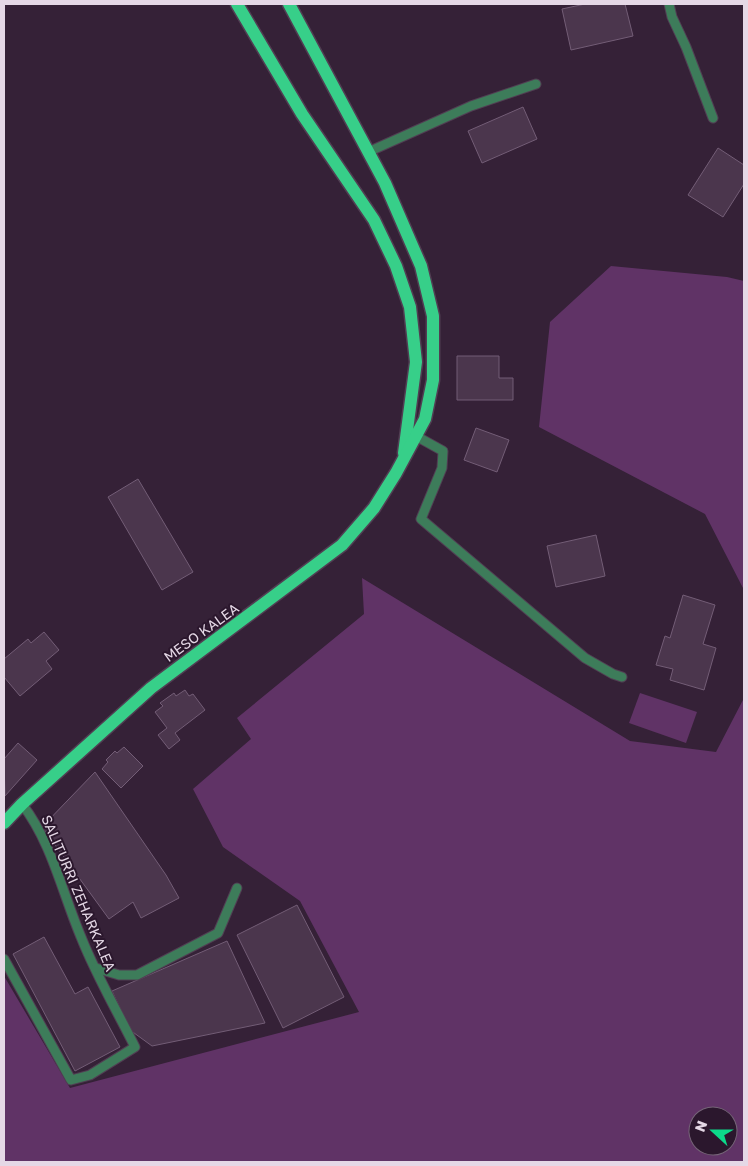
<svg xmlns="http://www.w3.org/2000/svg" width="748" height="1166" font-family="'Golos Text',sans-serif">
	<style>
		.green { fill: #603366; fill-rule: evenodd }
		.building { fill: #4b364d; stroke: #735d76 }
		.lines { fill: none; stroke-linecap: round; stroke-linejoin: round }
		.service-casing { stroke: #513e53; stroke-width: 11 }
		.primary-casing { stroke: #513e53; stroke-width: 15 }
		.service { stroke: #3d7c5a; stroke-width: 9 }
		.primary { stroke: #37cf89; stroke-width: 12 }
		.labels { text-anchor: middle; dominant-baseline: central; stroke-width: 4; stroke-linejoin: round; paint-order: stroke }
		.street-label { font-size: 14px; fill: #e5d8e6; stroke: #2b172d }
	</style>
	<rect width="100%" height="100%" fill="#352137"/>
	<g class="green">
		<path d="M611 266 727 277 744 281V590L705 514 539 427 550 322Z"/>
		<path d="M362 578 630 741 716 752 744 698V1162H4V976L70 1088 359 1012 300 901 223 847 193 789 251 739 237 718 364 614ZM698 1116H728V1146H698Z"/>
		<path d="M640 693 697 712 686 743 629 723Z"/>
	</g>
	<g class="building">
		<path d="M585 4H625L633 36 571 50 562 9Z"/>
		<path d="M523 107 537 139 482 163 468 131Z"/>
		<path d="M718 148 744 165V184L723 217 688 195Z"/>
		<path d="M457 356H499V378H513V400H457Z"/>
		<path d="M476 428 509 440 497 472 464 460Z"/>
		<path d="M138 479 193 572 162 590 108 497Z"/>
		<path d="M596 535 605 576 556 587 547 546Z"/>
		<path d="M683 595 715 605 703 644 716 648 704 690 670 680 673 669 656 665 665 636 670 638Z"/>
		<path d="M44 632 59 650 46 661 52 669 20 696 4 677V659L28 639 31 643Z"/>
		<path d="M185 690 189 696 193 694 205 710 175 733 180 740 169 749 158 735 167 728 155 712 163 706 160 703 174 693 176 696Z"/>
		<path d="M18 743 37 760 5 796 4 759Z"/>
		<path d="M124 747 143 766 121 788 102 769 108 762 106 760 115 751 117 753Z"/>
		<path d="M95 772 166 875 179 898 141 918 133 902 109 919 42 827Z"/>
		<path d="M297 905 344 997 283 1028 237 935Z"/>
		<path d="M44 937 75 994 88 987 120 1047 75 1071 13 954Z"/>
		<path d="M227 941 265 1023 152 1046 130 1030 112 991Z"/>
	</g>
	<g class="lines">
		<defs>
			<g id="service">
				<path d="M669 4 672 17 686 47 713 118"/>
				<path d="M368 152 471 106 536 84"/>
				<path d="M416 436 443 451 442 468 421 519 585 658 613 674 622 677"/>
				<path d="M4 959 71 1080 90 1075 135 1047C117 1011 96 975 81 937 62 892 52 843 22 804"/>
				<path d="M96 968 119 975H137L218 933 237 888"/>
			</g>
			<g id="primary">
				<path d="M237 4 302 114 374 220 396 266 410 307 416 362 404 453"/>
				<path d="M4 823 22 804 151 688 342 545 374 508 396 473 425 419 433 380V316L421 266 385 183 289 4"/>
			</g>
		</defs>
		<use href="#service" class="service-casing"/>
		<use href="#primary" class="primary-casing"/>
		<use href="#service" class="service"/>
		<use href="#primary" class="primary"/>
	</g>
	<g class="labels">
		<g class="street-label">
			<text transform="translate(201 632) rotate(-36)">MESO KALEA</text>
			<text transform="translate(79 893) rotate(67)">SALITURRI ZEHARKALEA</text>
		</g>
	</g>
	<rect width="748" height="1166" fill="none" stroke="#e5d8e6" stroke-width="10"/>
	<g transform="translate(713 1131) rotate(291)"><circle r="24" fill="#2b172d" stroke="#756477"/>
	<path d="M0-4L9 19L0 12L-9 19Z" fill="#0cd98a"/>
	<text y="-8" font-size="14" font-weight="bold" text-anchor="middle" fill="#e5d8e6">N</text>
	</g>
</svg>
